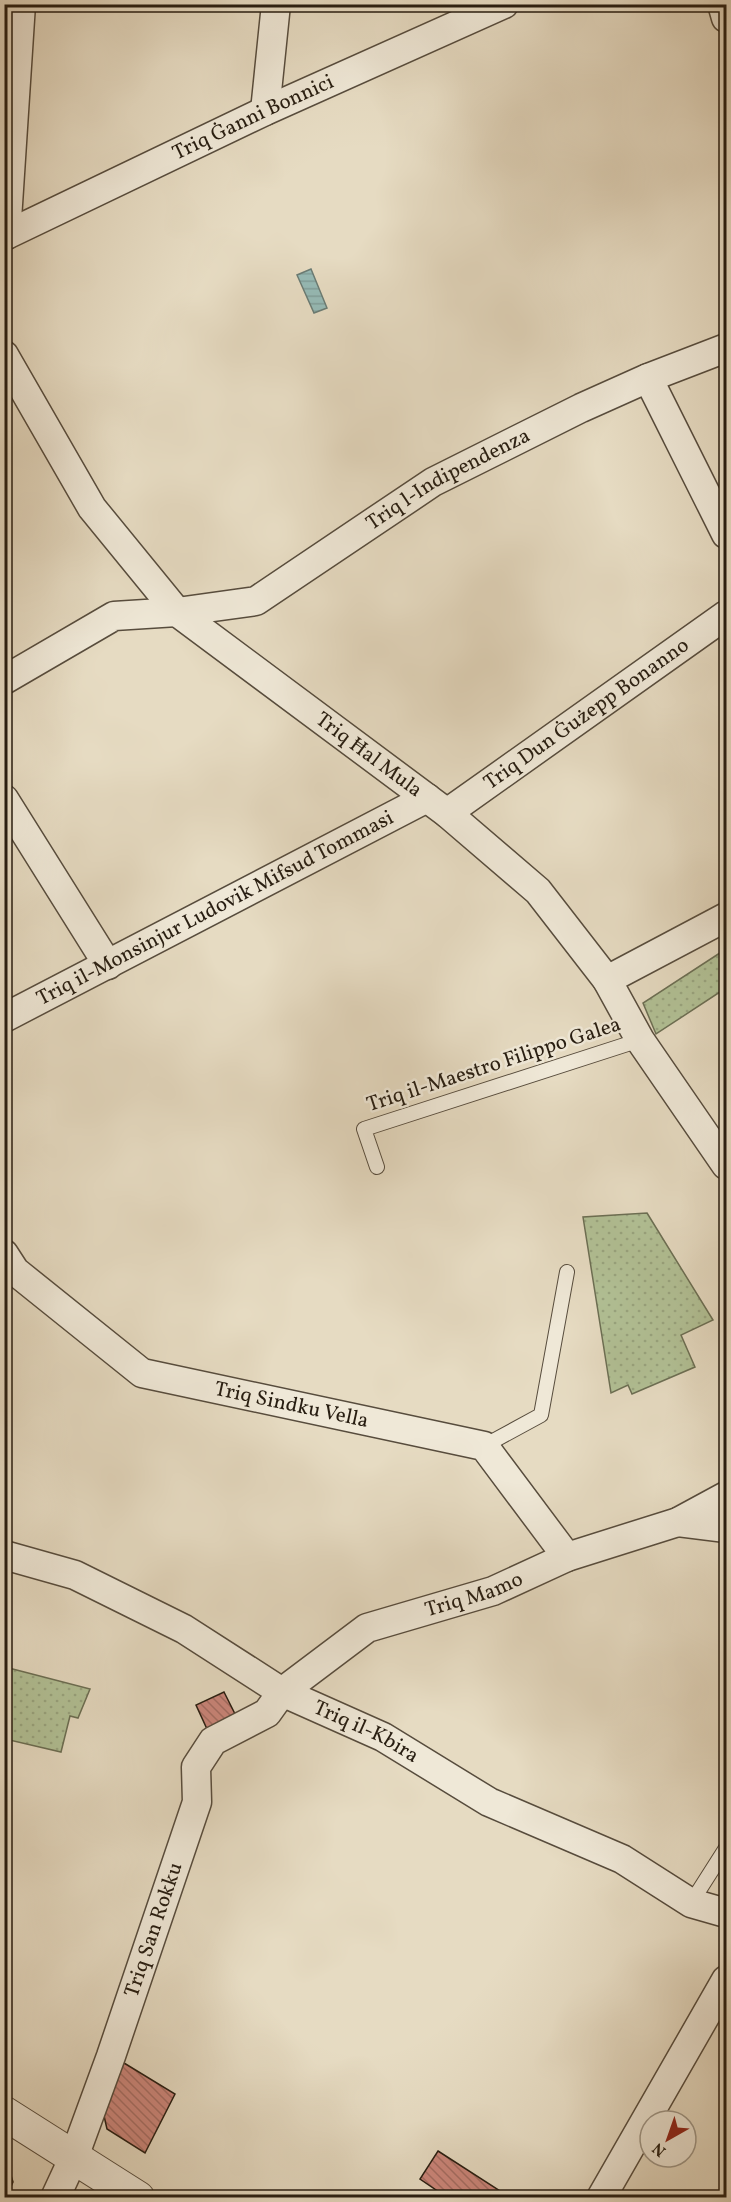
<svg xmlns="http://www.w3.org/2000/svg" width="731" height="2202" font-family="Vollkorn,serif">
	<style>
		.grass { fill: url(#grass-dots); stroke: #6c6f54; stroke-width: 1.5 }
		.water { fill: url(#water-rules); stroke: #6a7c75; stroke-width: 1.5 }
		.building { fill: url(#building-back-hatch); stroke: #271d11; stroke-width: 1.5 }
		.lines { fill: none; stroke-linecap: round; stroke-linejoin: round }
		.service-casing { stroke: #574c3d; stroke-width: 16 }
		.minor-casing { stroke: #574c3d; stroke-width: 31 }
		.tertiary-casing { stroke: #574c3d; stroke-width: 35 }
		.service { stroke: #efe8d7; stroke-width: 14 }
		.minor { stroke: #efe8d7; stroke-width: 28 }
		.tertiary { stroke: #efe8d7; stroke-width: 33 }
		.labels { text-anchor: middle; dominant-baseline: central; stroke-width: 5; stroke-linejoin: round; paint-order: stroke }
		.street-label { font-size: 21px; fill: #271d11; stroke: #efe8d7 }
	</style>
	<defs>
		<pattern id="grass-dots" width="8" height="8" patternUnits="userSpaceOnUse" patternTransform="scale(1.5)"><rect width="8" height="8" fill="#b2c196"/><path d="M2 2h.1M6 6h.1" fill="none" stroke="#99a580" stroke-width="1.8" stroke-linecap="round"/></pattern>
		<pattern id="water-rules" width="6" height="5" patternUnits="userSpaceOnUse" patternTransform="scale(1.5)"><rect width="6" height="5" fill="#96bbb7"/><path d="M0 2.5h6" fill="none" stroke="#81a09c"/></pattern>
		<pattern id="building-back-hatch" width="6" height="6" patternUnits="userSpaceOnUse" patternTransform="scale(1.5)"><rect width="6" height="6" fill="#cc867b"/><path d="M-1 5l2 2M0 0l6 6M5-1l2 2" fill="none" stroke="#a66d63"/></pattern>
	</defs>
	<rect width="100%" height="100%" fill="#e6dbc2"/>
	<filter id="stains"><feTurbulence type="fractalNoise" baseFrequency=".00333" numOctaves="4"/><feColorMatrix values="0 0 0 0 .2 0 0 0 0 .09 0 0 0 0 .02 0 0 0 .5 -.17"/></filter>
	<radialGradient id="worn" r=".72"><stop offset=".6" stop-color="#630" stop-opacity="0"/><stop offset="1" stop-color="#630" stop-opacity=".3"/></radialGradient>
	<g class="grass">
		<path d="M726 949V988L656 1034 643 1003Z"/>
		<path d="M647 1213 713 1320 681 1335 695 1367 632 1394 628 1385 611 1393 583 1217Z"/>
		<path d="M5 1667 90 1689 78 1718 70 1716 61 1752 5 1739Z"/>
	</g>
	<path class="water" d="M311 269 327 308 314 313 297 275Z"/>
	<g class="building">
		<path d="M224 1692 236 1716 207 1729 196 1705Z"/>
		<path d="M124 2063 175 2094 145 2153 107 2129 102 2107Z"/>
		<path d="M438 2151 511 2198H448L420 2179Z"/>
		<path d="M4 2164 9 2169 13 2182 6 2198Z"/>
	</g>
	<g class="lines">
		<defs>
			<g id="service">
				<path d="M377 1167 364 1129 640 1040"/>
				<path d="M484 1446 541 1415 567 1272"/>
				<path d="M691 1903 726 1848"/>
			</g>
			<g id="minor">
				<path d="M722 4 726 18"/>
				<path d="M265 111 276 4"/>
				<path d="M6 235 21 4"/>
				<path id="s1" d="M4 236 265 111 504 4"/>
				<path id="s2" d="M4 355 92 508 177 612 447 813 538 891 607 980 640 1040 726 1165"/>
				<path d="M648 378 726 534"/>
				<path id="s3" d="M4 680 114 616 177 612 256 601 433 482 581 408 648 378 726 348"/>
				<path d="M4 799 108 965"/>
				<path id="s4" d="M447 813 726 615"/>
				<path d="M607 980 726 917"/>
				<path id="s5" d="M4 1018 427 798"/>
				<path id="s6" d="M4 1254 15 1271 142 1373 484 1446 567 1557"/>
				<path d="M678 1522 726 1528"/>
				<path id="s7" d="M4 1555 75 1575 184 1629 282 1692 383 1737 489 1802 622 1859 691 1903 726 1913"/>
				<path id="s8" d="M55 2198 74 2157 111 2056 197 1802 196 1767 213 1741 267 1713 282 1692 367 1628 493 1591 567 1557 678 1522 726 1496"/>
				<path d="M601 2198 726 1980"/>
			</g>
			<path id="tertiary" d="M4 2113 138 2198"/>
		</defs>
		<use href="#service" class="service-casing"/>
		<use href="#minor" class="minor-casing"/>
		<use href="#tertiary" class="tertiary-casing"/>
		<use href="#service" class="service"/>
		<use href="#minor" class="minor"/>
		<use href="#tertiary" class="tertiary"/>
	</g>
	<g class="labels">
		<g class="street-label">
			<text stroke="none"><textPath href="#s1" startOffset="276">Triq Ġanni Bonnici</textPath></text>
			<text stroke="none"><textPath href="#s3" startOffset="498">Triq l-Indipendenza</textPath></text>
			<text stroke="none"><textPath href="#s4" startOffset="171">Triq Dun Ġużepp Bonanno</textPath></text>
			<text stroke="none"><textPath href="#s2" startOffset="550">Triq Ħal Mula</textPath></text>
			<text stroke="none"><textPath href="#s5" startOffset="238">Triq il-Monsinjur Ludovik Mifsud Tommasi</textPath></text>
			<text transform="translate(494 1065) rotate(-18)">Triq il-Maestro Filippo Galea</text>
			<text stroke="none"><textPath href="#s6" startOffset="336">Triq Sindku Vella</textPath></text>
			<text stroke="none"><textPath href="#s8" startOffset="792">Triq Mamo</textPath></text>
			<text stroke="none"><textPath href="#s7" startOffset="405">Triq il-Kbira</textPath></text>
			<text stroke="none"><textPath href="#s8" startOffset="286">Triq San Rokku</textPath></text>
		</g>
	</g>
	<rect width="731" height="2202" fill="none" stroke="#e6dbc2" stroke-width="24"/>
	<rect x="6" y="6" width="719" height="2190" fill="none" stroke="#271d11" stroke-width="3"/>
	<rect x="12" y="12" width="707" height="2178" fill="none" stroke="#271d11" stroke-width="1.5"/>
	<g transform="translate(668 2139) rotate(220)"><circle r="28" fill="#efe8d7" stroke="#9f9788" stroke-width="1.5"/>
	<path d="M0-4.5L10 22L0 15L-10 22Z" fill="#8f2418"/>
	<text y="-9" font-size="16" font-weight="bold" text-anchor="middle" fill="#271d11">N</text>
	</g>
	<rect width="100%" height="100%" filter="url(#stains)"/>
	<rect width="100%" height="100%" fill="url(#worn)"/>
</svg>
